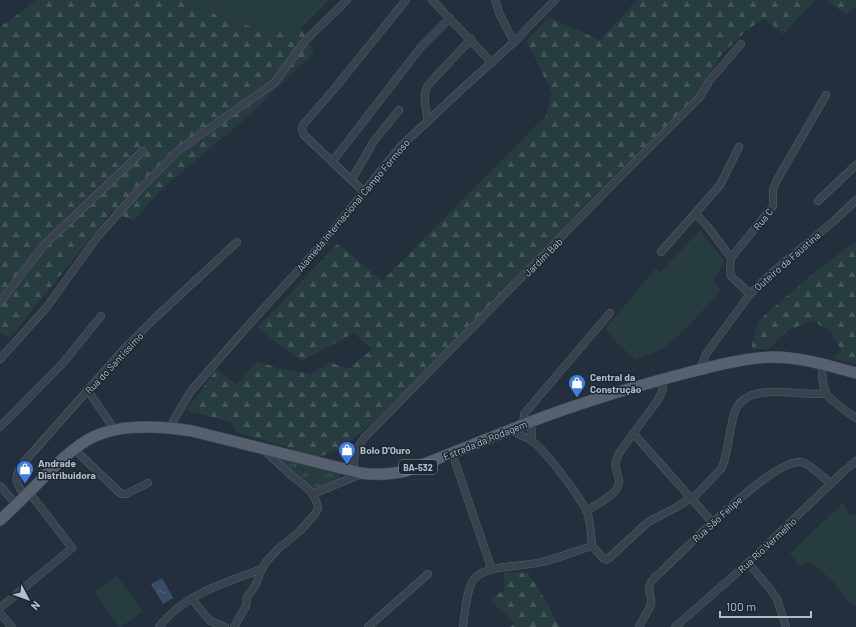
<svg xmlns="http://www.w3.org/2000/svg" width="856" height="627" font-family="Barlow,sans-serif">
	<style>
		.grass { fill: #263c3f }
		.forest { fill: url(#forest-firs) }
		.park { fill: url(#park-tufts) }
		.water { fill: url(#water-ripples) }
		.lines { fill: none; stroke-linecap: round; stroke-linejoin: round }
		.minor-casing { stroke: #565f6c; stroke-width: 8 }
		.primary-casing { stroke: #414a57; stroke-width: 12 }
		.minor { stroke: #38414e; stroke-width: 7 }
		.primary { stroke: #56606e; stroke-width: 11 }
		.labels { text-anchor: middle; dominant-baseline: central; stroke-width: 3; stroke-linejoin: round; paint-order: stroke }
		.shield { fill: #1d2633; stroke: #878f9c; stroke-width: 1 }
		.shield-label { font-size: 9px; font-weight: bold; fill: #b4bcc9 }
		.street-label { font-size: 10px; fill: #b4bcc9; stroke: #1d2633 }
		.poi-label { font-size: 10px; font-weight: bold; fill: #b4bcc9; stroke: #1d2633; text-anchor: start }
	</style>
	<defs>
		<pattern id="forest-firs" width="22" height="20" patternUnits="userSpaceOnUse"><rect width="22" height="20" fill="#263c3f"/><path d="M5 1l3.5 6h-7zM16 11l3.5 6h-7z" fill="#435659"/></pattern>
		<pattern id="park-tufts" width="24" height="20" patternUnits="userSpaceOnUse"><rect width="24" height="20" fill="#263c3f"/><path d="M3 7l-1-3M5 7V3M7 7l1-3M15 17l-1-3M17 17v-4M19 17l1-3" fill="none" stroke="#435659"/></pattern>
		<pattern id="water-ripples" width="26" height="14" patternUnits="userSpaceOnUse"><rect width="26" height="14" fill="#394c67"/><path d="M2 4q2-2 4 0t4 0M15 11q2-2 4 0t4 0" fill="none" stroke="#53647b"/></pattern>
	</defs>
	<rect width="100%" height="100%" fill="#242f3e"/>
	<g class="grass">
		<path d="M183 0H329L301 28H255L197 8Z"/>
		<path d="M700 230 725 261 714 280 720 291 690 325 664 348 636 360 619 345 605 329 656 268 661 272Z"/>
		<path d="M843 503 850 515H856V607L846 599 832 580 809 562 799 567 790 553Z"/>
		<path d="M117 576 143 611 121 627H119L94 592Z"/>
	</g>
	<g class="forest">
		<path d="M35 0H183L197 8 255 28H301L314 53 237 126 166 185 133 221 112 211 10 338 0 333V27L28 7Z"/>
		<path d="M637 0H816L783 34 764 18 745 32 721 55 695 97 372 423 340 450 318 457 236 432 231 422 186 410 217 369 236 385 257 361 280 369 311 374 330 362 348 369 372 349 354 333 301 361 257 328 338 243 382 281 546 116 552 93 527 41 548 17 600 40Z"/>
		<path d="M825 0H856V7L847 15Z"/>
		<path d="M856 241V364L832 358 841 350 831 332 813 321 790 329 774 343 769 349H751L758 321 808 278Z"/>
		<path d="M504 572 528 573 540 591 560 627H510L515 623 490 600 504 590Z"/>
	</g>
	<path class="park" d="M279 456 342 473 339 479 316 491 295 476 277 459Z"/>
	<path class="water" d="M162 578 173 598 163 604 151 584Z"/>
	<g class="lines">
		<defs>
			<g id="minor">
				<path d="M432 0 492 63"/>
				<path d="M495 0 500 15 514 42"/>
				<path d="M428 121C426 110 422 95 428 85L471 39"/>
				<path d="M332 162 421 47 450 18"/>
				<path d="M352 179 374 141 399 110"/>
				<path d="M364 192 304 135 302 129 303 125 335 88 406 0"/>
				<path d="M818 201 856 165"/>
				<path d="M695 213 708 227 731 258"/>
				<path d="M661 252 720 185 739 147"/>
				<path d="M750 294 731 276 730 270 731 258 773 206V190L777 180 826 95"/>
				<path d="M0 302 44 245 143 151"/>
				<path d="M0 359 46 308 98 236 139 190 180 149 274 83 305 41 347 0"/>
				<path d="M822 365C822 373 822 386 826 393 833 403 846 411 856 418"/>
				<path d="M700 370 706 354 750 294 774 271 834 221 856 200"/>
				<path d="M88 391 115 430"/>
				<path d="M531 421 532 441"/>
				<path d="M523 425 524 414 610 313"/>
				<path d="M0 427 63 363 101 316"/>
				<path d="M170 428 176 416 191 391 238 337 322 244 399 148 463 88 514 42 555 0"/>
				<path d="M510 430C517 434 526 437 532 441 545 450 581 498 587 512 591 523 591 535 592 546"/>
				<path d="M633 433 713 523"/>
				<path d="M74 449 121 494H126L148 483"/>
				<path d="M452 453 492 570"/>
				<path d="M354 472C352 458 356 449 364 438L612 185 700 97 710 80 741 44"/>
				<path d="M0 486 17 505"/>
				<path d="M313 494 361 474"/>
				<path d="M25 496C13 480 14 477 25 461L125 348 155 318 237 242"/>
				<path d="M586 511C596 505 621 493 619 480 616 466 613 468 619 453L658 400 663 389 661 380"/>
				<path d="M592 546 604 559 606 560 609 558 648 522 675 508 696 495 721 469 723 465C729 447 729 429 735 411 748 379 801 398 826 393"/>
				<path d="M748 563 770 589 777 599 786 627"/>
				<path d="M192 599 210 621 225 627"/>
				<path d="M0 608 72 548 29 492"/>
				<path d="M0 613 12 627"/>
				<path d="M159 627C183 595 226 582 262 569"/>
				<path d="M234 627 246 606 247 597 255 586 262 569 266 562 278 549 300 531 315 514 318 508C315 491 303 485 291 475 282 467 274 459 265 451"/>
				<path d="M368 627 428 574"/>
				<path d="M463 627C465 614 466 590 474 579 488 564 524 567 542 562 559 558 575 551 592 546"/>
				<path d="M639 627 651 605C653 598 646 590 651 582 654 577 660 573 664 569 677 556 690 544 703 531 721 516 778 459 801 462 809 463 824 478 830 483"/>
				<path d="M675 627 748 563 844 471 856 461"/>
			</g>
			<path id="primary" d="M0 520C16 506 31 490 46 475 60 461 75 446 93 437 122 423 161 426 192 431L361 473C377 476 391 474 406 471 448 455 489 438 530 422 577 404 626 389 675 376 706 368 740 358 773 357 801 357 829 366 856 373"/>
		</defs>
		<use href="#minor" class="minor-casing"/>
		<use href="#primary" class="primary-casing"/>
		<use href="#minor" class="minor"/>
		<use href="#primary" class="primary"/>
	</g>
	<defs>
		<symbol id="shop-pin" viewBox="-11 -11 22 30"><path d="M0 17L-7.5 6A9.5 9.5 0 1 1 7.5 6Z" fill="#3f7fe0" stroke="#1d2633"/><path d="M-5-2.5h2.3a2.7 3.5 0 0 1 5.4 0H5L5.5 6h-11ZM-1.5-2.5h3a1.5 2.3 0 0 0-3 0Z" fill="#fff"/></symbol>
	</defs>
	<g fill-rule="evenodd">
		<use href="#shop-pin" x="567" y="373" width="20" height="27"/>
		<use href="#shop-pin" x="337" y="440" width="20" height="27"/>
		<use href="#shop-pin" x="15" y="459" width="20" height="27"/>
	</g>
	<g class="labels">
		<rect class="shield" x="399" y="460" width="38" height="14" rx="3"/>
		<g class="shield-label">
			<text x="418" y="467">BA-532</text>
		</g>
		<g class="street-label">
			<text transform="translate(353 205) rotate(-50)">Alameda Internacional Campo Formoso</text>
			<text transform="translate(763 219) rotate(-52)">Rua C</text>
			<text transform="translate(543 257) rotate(-45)">Jardim Bab</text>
			<text transform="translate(787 261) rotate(-41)">Outeiro da Faustina</text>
			<text transform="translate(114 363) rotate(-47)">Rua do Santissimo</text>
			<text transform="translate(485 440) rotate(-22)">Estrada da Rodagem</text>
			<text transform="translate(717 519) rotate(-42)">Rua São Felipe</text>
			<text transform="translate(767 545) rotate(-43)">Rua Rio Vermelho</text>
		</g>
		<g class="poi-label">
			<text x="590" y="377">Central da<tspan x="590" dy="12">Construção</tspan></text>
			<text x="360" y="450">Bolo D'Ouro</text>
			<text x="38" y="463">Andrade<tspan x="38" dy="12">Distribuidora</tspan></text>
		</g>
	</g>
	<g transform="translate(28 599) rotate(131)" stroke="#1d2633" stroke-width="3" paint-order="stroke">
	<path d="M0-3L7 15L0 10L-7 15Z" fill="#b4bcc9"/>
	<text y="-6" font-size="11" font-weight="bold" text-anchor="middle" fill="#b4bcc9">N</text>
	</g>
	<path d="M720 611v6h91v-6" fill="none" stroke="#b4bcc9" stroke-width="2"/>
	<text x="726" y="611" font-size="12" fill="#b4bcc9" stroke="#1d2633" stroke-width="3" paint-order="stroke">100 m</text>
</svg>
